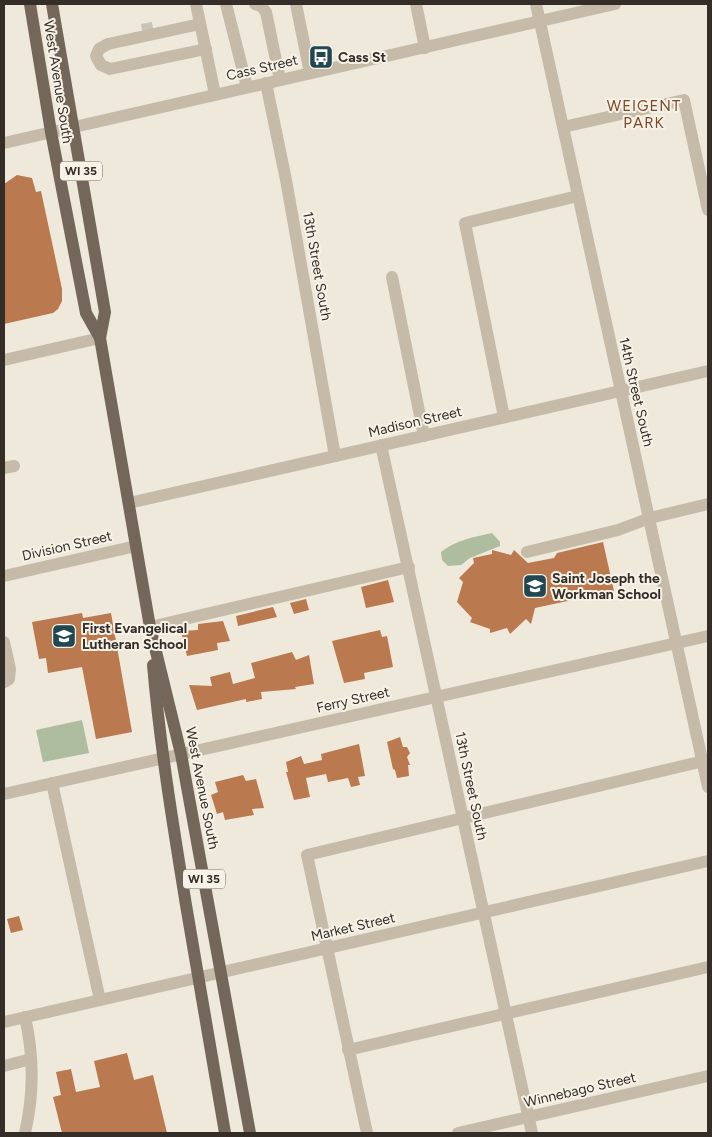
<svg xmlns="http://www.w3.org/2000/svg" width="712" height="1137" font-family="Figtree,sans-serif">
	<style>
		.green { fill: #adbd9d }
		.building { fill: #ba794e }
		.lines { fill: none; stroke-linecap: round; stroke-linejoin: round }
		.minor-tunnel { stroke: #cac3b8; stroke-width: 12; stroke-dasharray: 12 6; stroke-linecap: butt }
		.minor { stroke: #c6bba9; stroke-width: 12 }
		.major { stroke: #74675a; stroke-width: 12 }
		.labels { text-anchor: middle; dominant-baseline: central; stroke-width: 4; stroke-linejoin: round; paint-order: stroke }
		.shield { fill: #f7f2e7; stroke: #6e6861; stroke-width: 1 }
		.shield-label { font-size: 12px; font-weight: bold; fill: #342d28 }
		.poi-label { font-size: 14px; font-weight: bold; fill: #342d28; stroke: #f7f2e7; text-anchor: start }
		.street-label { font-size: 14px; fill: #342d28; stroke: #f7f2e7 }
		.neighbourhood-label { font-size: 15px; letter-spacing: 1px; fill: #7b4929; stroke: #f7f2e7 }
	</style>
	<rect width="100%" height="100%" fill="#efe9dc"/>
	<g class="green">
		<path d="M492 533 500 542V546L470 558 461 565 448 566 442 560 441 552C456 540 474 537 492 533Z"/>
		<path d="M82 720 89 753 43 762 36 730Z"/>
	</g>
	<g class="building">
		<path d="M17 175 32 178 36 192 41 191 62 289V301L58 309 53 313 4 324V184Z"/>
		<path d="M603 542 614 591 535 608 531 624 526 619 510 634 507 628 490 633V629L470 622 472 618 457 602 463 582 459 578 474 563 473 558 492 554V550L511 555 514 550 528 563 554 558 557 553Z"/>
		<path d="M388 580 394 602 366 608 361 587Z"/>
		<path d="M306 599 309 610 294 614 290 603Z"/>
		<path d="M273 607 277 617 238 626 236 616Z"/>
		<path d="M82 613 83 618 111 613 132 732 96 739 82 667 48 673 46 658 39 659 32 622Z"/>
		<path d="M223 621 230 641 217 643 218 650 187 656 181 631 198 630V624Z"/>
		<path d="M380 630 382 637 387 636 393 667 364 673 365 679 344 683 332 641Z"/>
		<path d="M292 652 296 660 309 655 314 684 295 687 296 689 261 692 262 699 246 702V699L197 710 189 685 212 686 210 677 230 672 233 684 255 678 251 663Z"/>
		<path d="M400 737 403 747H407L410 753 407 757 410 765H408L409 776 397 778 395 770 393 769 387 742Z"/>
		<path d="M359 744 365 776 358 777 360 785 351 787 348 778 328 782 326 774 306 778 310 797 294 800 286 772H288L286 762 301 756 304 764 322 760 321 754Z"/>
		<path d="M243 775 246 781 256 779 264 808 252 809 254 815 225 820 223 812 217 814 211 795 218 792 215 782Z"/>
		<path d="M19 916 23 930 11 933 7 919Z"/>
		<path d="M127 1053 134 1080 153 1075 167 1133H62L53 1097 61 1095 56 1072 71 1069 76 1092 100 1087 94 1061Z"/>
	</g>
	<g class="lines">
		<path class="minor-tunnel" d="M142 30 153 28"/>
		<g class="minor">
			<path d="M196 4 215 94"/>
			<path d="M226 4 247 87"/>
			<path d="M255 4 261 6 266 12 280 80"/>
			<path d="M296 4 310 73"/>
			<path d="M416 4 425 48"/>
			<path d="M536 4 708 787"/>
			<path d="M200 24 108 44 99 49 96 56 101 65 110 69 206 49"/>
			<path d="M266 83 286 180 335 456"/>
			<path d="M563 127 684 100 708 210"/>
			<path d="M4 143 615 4"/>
			<path d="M392 277 424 436"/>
			<path d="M4 360 100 338"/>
			<path d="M504 417 465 223 578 196"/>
			<path d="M381 445 532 1133"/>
			<path d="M4 468 14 466"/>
			<path d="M129 503 708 371"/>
			<path d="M527 552 618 530 650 518 708 504"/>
			<path d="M4 576 136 546"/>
			<path d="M150 627 409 567"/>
			<path d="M4 642 10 669 9 679 4 682"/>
			<path d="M52 783 100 1000"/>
			<path d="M4 794 708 636"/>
			<path d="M25 1017C34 1056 34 1094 25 1133"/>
			<path d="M4 1022 708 861"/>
			<path d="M348 1050 708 967"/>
			<path d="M4 1066 31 1059"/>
			<path d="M367 1133 307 855 708 760"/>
			<path d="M458 1133 708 1076"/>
		</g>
		<g class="major">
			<path d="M30 4 51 132 86 313 100 338 150 627 181 754 250 1133"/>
			<path d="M52 4 105 312 100 338"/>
			<path d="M153 665C160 746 173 825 186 905 199 981 212 1057 225 1133"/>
		</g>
	</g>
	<defs>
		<symbol id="bus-square" viewBox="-11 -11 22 22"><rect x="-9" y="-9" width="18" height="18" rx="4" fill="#214751" stroke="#f7f2e7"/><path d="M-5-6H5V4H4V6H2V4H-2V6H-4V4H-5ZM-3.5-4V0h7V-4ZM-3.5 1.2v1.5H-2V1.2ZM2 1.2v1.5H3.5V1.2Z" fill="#fff"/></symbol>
		<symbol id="school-square" viewBox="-11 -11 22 22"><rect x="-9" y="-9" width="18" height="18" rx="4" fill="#214751" stroke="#f7f2e7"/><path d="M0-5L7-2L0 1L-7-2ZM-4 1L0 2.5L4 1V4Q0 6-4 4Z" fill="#fff"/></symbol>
	</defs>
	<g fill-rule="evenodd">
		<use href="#bus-square" x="307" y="43" width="28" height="28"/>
		<use href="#school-square" x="521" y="572" width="28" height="28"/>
		<use href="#school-square" x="50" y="622" width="28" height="28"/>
	</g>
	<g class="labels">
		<g class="shield">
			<rect x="60" y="161.5" width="42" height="19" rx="4"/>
			<rect x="183" y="869.5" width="42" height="19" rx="4"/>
		</g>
		<g class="shield-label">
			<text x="81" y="171">WI 35</text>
			<text x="204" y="879">WI 35</text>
		</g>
		<g class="poi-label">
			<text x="338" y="57">Cass St</text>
			<text x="552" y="578">Saint Joseph the<tspan x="552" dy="16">Workman School</tspan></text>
			<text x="82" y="628">First Evangelical<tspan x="82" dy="16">Lutheran School</tspan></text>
		</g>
		<g class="street-label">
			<text transform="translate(262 68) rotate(-13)">Cass Street</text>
			<text transform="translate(58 82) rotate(81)">West Avenue South</text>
			<text transform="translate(317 266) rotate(80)">13th Street South</text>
			<text transform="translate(636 392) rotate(77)">14th Street South</text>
			<text transform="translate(415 422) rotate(-13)">Madison Street</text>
			<text transform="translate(67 546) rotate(-13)">Division Street</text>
			<text transform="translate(353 700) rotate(-13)">Ferry Street</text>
			<text transform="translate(471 786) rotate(78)">13th Street South</text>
			<text transform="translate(202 788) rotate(79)">West Avenue South</text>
			<text transform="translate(353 927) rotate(-13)">Market Street</text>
			<text transform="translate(580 1090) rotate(-13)">Winnebago Street</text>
		</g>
		<g class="neighbourhood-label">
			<text x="644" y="106">WEIGENT<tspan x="644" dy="17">PARK</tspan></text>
		</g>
	</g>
	<rect width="712" height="1137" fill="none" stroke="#342d28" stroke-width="10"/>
</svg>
